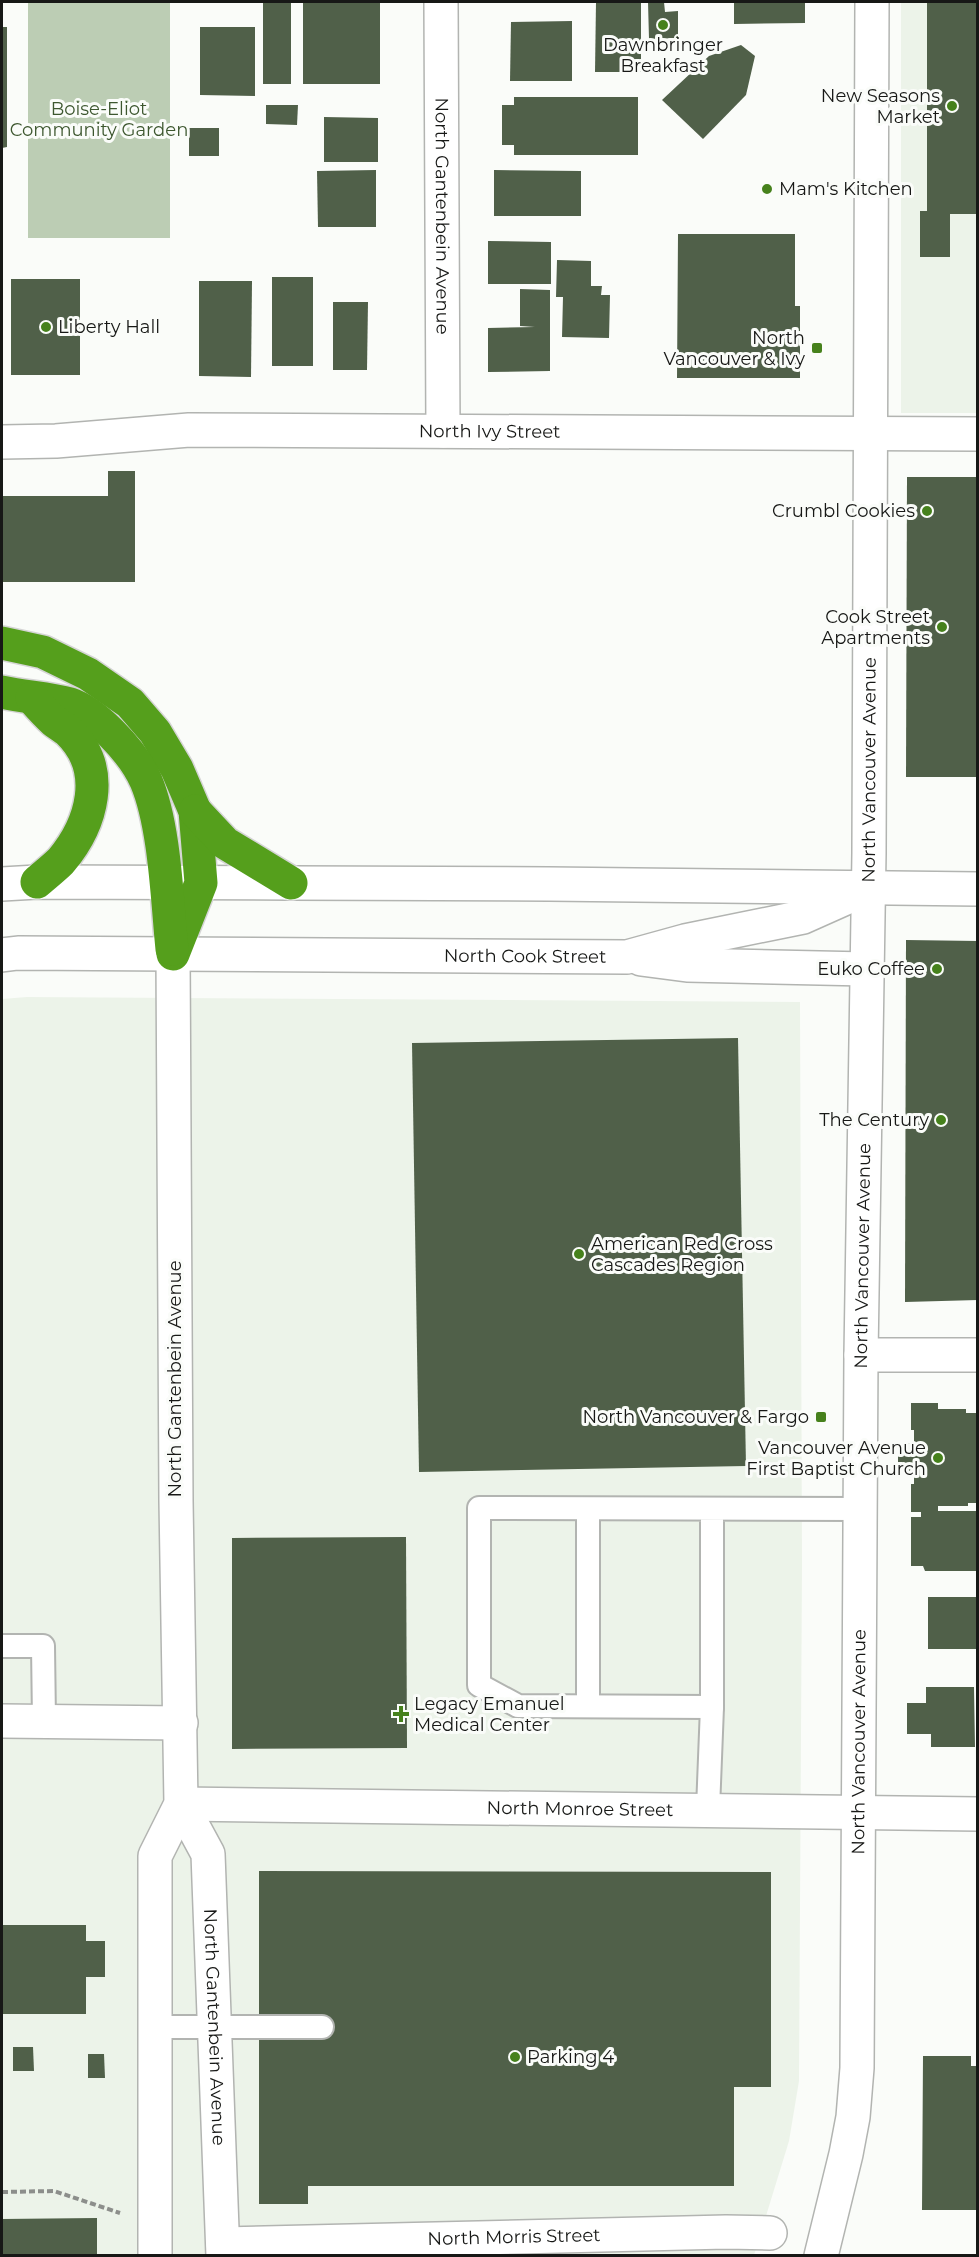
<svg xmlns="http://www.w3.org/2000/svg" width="979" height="2257" font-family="Montserrat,sans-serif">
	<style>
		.built { fill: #ecf3e9 }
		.green { fill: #bccdb4 }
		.building { fill: #506049 }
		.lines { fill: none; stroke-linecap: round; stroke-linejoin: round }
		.service-casing { stroke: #b2b4b1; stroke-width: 26 }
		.pedestrian-casing { stroke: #b2b4b1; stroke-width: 36 }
		.minor-casing { stroke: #b2b4b1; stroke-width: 36 }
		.tertiary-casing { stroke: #b2b4b1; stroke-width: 36 }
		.secondary-casing { stroke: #b2b4b1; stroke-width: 36 }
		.motorway-casing { stroke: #d5d5d5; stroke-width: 36 }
		.path { stroke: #8c8e8b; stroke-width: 4; stroke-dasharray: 6 3; stroke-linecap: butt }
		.service { stroke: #fff; stroke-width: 22 }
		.pedestrian { stroke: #fff; stroke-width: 33 }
		.minor { stroke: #fff; stroke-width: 33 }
		.tertiary { stroke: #fff; stroke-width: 33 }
		.secondary { stroke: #fff; stroke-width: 33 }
		.motorway { stroke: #559f1c; stroke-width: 33 }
		.poi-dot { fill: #46811c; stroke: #fafcf9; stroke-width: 2 }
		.labels { text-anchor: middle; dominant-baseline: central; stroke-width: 6; stroke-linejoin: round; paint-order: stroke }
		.poi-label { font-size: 18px; fill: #171816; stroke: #fafcf9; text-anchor: end }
		.park-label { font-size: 18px; fill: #3d572f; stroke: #fafcf9 }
		.street-label { font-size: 18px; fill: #171816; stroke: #fafcf9 }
	</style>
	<rect width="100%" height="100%" fill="#fafcf9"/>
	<g class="built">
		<rect x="901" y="2" width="76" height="411"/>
		<path d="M27 997 800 1002 802 1564 799 2081 789 2141 754 2255 2 2256V999Z"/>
	</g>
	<rect class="green" x="28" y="2" width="142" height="236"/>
	<g class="building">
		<path d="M596 2H641V72H595Z"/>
		<path d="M648 2H664L665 12 678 11V38L649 39Z"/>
		<path d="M734 2H805V23L734 24Z"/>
		<path d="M927 2H978V214H950V257H920V211H927Z"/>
		<rect x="263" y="3" width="28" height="81"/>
		<rect x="303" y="3" width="77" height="81"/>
		<path d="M572 21V81H510L511 22Z"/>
		<path d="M2 27H7V147L2 148Z"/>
		<path d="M200 27H255V96L200 95Z"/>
		<path d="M741 45 755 56 746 95 703 139 662 100 709 56Z"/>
		<path d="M514 97H638V155H514V145H502V105H514Z"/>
		<path d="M266 105H298L297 125 266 124Z"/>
		<path d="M324 117 378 118V162H324Z"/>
		<rect x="189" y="128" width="30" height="28"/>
		<path d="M376 170V227H318L317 171Z"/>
		<path d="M494 170 581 171V216H494Z"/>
		<path d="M678 234H795V306H800V378H677Z"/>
		<path d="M488 241 551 242V284H488Z"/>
		<path d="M557 260 591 261V286H602L601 295H610L609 338 562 337 563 297H556Z"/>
		<rect x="272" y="277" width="41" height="89"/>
		<rect x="11" y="279" width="69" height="96"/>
		<path d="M199 281H252L251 377 199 376Z"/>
		<path d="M520 289 550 290V371L488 372V328L535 327 520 326Z"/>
		<path d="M333 302H368L367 370H333Z"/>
		<path d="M108 471H135V582H2V496H108Z"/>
		<path d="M907 477H978V777H906Z"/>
		<path d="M906 940 978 941V1300L905 1302Z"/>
		<path d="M738 1038 746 1466 419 1472 412 1043Z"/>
		<path d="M911 1403H938V1409H966V1413H978V1503H968V1506H938V1511H978V1571H925L923 1566H911V1517H921V1512H911V1484H914V1472H898V1443H914V1430H911Z"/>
		<path d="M406 1537 407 1748 232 1749V1538Z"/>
		<rect x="928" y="1597" width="50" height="52"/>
		<path d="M926 1687H974L975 1747H931V1734H907V1703H926Z"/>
		<path d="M259 1871 771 1872V2087H734V2186H308V2204H259Z"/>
		<path d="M2 1925H86V1941H105V1977H86V2014H2Z"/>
		<path d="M13 2047H33L34 2071H13Z"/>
		<path d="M88 2054H104L105 2078H88Z"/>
		<path d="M923 2056H971V2066H978V2210H922Z"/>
		<path d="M97 2218V2256H2V2219Z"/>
	</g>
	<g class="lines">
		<defs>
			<g id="service">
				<path d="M712 1509V1707L518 1706 479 1685V1508L861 1509"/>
				<path d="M2 1646H43L44 1721"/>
				<path d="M588 1706V1509"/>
				<path d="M708 1809 712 1707"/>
				<path d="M155 2027H322"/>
			</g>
			<g id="pedestrian">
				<path id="s1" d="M223 2244 726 2232 770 2233"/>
			</g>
			<g id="minor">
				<path id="s2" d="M441 2 443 431"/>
				<path id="s3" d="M2 442 56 441 189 430 978 434"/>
				<path d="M861 1355H978"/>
				<path d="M2 1721 181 1723"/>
				<path id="s4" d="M181 1804 978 1814"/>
				<path id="s5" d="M181 1804 208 1854 223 2256"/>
				<path d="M155 2256V1856L181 1804 176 1501 173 954"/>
			</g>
			<g id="tertiary">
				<path d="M2 884 37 882 291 883"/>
				<path d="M2 955 18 953 173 954"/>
			</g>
			<g id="secondary">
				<path d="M291 883 549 884 978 889"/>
				<path id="s6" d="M173 954 627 957 685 941 803 917 868 888"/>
				<path d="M641 959 687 965 866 969"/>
				<path id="s7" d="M821 2256 846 2154 853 2117 857 2068 861 1355 869 853 872 2"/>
			</g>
			<g id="motorway">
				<path d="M2 643 43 652 88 674 130 703 155 732 177 769 195 811 201 883 173 954"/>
				<path d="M2 692C24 697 48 698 70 704 85 709 100 722 111 733 125 747 138 763 146 781 165 826 167 900 172 949"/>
				<path d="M32 698C39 706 46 714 54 721 59 725 65 728 69 732 108 770 92 824 61 861 54 868 45 875 37 882"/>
				<path d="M195 811 225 843 291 883"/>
			</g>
		</defs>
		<use href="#service" class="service-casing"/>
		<use href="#pedestrian" class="pedestrian-casing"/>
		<use href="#minor" class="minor-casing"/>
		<use href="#tertiary" class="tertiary-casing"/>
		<use href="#secondary" class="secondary-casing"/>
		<use href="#motorway" class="motorway-casing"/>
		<path class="path" d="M2 2192 54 2191 120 2213"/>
		<use href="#service" class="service"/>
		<use href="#pedestrian" class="pedestrian"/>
		<use href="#minor" class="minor"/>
		<use href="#tertiary" class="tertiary"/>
		<use href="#secondary" class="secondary"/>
		<use href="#motorway" class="motorway"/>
	</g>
	<g class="poi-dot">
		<circle cx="663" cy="25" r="6"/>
		<circle cx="952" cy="106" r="6"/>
		<circle cx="767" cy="189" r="6"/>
		<circle cx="46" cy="327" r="6"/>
		<rect x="811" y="342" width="12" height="12" rx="3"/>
		<circle cx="927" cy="511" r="6"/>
		<circle cx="942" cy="627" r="6"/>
		<circle cx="937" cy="969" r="6"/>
		<circle cx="941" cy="1120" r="6"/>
		<circle cx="579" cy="1254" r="6"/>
		<rect x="815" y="1411" width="12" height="12" rx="3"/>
		<circle cx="938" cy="1458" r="6"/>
		<path d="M398 1705h6v6h6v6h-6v6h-6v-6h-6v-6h6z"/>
		<circle cx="515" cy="2057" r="6"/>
	</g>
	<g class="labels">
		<g class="poi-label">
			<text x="663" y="45" text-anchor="middle">Dawnbringer<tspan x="663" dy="21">Breakfast</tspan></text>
			<text x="940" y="96">New Seasons<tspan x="940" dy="21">Market</tspan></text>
			<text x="779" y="189" text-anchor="start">Mam's Kitchen</text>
			<text x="58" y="327" text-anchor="start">Liberty Hall</text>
			<text x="805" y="338">North<tspan x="805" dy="21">Vancouver &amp; Ivy</tspan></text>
			<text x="915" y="511">Crumbl Cookies</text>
			<text x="930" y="617">Cook Street<tspan x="930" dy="21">Apartments</tspan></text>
			<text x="925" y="969">Euko Coffee</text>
			<text x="929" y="1120">The Century</text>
			<text x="591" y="1244" text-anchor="start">American Red Cross<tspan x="591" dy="21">Cascades Region</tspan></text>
			<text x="809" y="1417">North Vancouver &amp; Fargo</text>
			<text x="926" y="1448">Vancouver Avenue<tspan x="926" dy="21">First Baptist Church</tspan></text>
			<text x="414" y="1704" text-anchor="start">Legacy Emanuel<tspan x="414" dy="21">Medical Center</tspan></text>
			<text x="527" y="2057" text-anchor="start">Parking 4</text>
		</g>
		<g class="park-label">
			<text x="99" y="109">Boise-Eliot<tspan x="99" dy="21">Community Garden</tspan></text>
		</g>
		<g class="street-label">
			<text stroke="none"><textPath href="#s2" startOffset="214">North Gantenbein Avenue</textPath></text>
			<text stroke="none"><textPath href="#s3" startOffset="488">North Ivy Street</textPath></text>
			<text stroke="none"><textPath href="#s7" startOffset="1490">North Vancouver Avenue</textPath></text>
			<text stroke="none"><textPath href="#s6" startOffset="352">North Cook Street</textPath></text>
			<text stroke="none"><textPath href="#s7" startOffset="1004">North Vancouver Avenue</textPath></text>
			<text transform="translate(175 1379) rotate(-90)">North Gantenbein Avenue</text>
			<text stroke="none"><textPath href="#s7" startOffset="518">North Vancouver Avenue</textPath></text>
			<text stroke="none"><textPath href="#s4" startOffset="399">North Monroe Street</textPath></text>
			<text stroke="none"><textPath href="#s5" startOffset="230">North Gantenbein Avenue</textPath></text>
			<text stroke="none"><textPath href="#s1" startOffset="291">North Morris Street</textPath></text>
		</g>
	</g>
	<rect width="979" height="2257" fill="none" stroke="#171816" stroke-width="6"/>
</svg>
